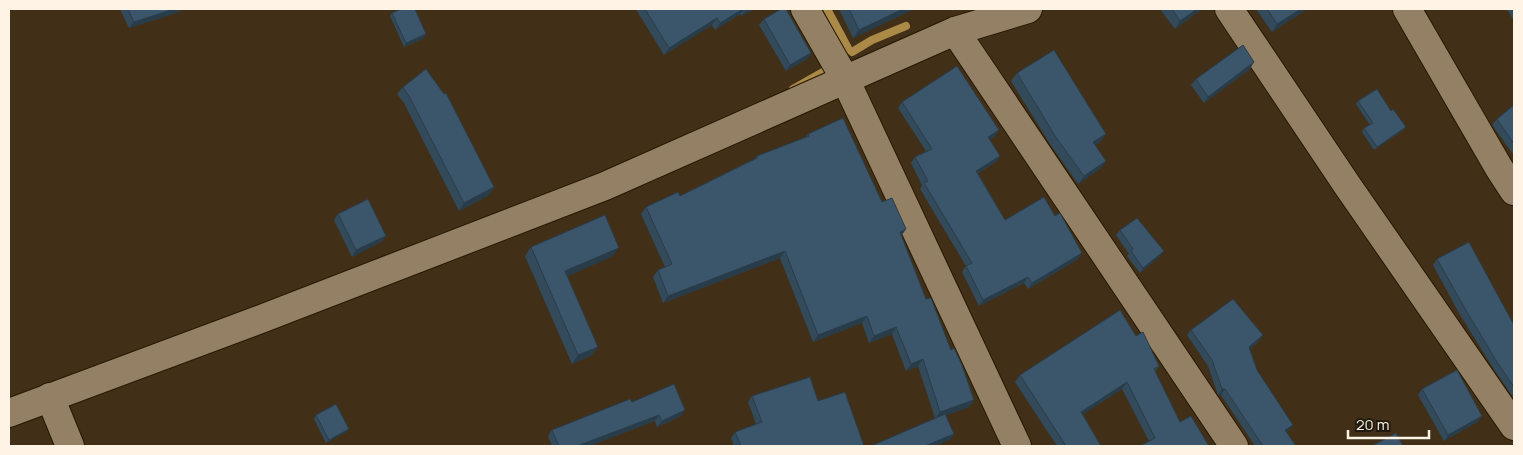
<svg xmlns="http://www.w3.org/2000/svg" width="1523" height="455" font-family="Manrope,sans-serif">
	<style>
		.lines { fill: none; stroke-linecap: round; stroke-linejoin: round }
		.stream { stroke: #ab8946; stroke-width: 8 }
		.minor-casing { stroke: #271800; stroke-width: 30 }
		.minor { stroke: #948165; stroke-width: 28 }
		.wall { fill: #334a5b }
		.shaded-wall { fill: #293c4a }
		.building { fill: #3b566a; stroke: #293c4a }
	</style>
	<rect width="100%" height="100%" fill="#413017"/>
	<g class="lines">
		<g class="stream">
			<path d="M827 9 849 50"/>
			<path d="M852 52 872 40 906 26"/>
			<path d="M793 89 823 72"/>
		</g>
		<defs>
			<g id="minor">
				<path d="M805 9 845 79 1017 446"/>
				<path d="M1229 9 1347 185 1514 426"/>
				<path d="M1407 9 1499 168 1514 191"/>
				<path d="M955 31 1234 446"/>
				<path d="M50 397 70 446"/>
				<path d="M9 413 261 319 605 186 955 31 1028 9"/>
			</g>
		</defs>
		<use href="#minor" class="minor-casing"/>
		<use href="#minor" class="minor"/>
	</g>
	<g class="wall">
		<path d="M120 9H181L179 12 129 28Z"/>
		<path d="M638 9H755L741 16 740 14 715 30 712 25 664 55 637 11Z"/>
		<path d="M839 9H914L853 38Z"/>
		<path d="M1160 9H1202L1175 29Z"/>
		<path d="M1256 9H1307L1272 32Z"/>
		<path d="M1507 9H1514V21Z"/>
		<path d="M392 13 424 38 404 47 390 16Z"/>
		<path d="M764 19 811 53 807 59 786 71 759 25Z"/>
		<path d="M1250 69 1204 103 1191 85 1196 79Z"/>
		<path d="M1017 73 1106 134 1100 142 1095 145 1106 161 1100 169 1078 184 1050 144 1011 81Z"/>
		<path d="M403 87 494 187 489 195 459 211 404 103 397 94Z"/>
		<path d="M1358 101 1391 111 1403 130 1374 150 1362 132 1364 128 1370 125 1356 104Z"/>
		<path d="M902 102 999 130 995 136 989 139 1000 156 996 162 978 173 1005 220 1055 216 1082 253 1078 259 1028 289 1024 283 979 306 962 272 966 266 920 189 922 185 911 163 915 157 926 151 898 108Z"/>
		<path d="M1514 105V153L1513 154 1492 125 1497 119Z"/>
		<path d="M808 134 882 202 906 229 901 236 926 299 974 400 969 407 946 415 954 434 950 440 935 418 918 366 906 371 892 334 869 343 862 323 813 342 780 258 663 303 653 277 658 270 665 267 641 214 646 207 680 196 754 159 757 156 806 137Z"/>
		<path d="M338 214 386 236 381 242 352 257 334 220Z"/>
		<path d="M1120 230 1160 256 1140 273 1127 256 1129 254 1116 235Z"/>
		<path d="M531 247 613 256 567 276 592 355 572 364 525 256Z"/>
		<path d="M1437 259 1514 325V396L1513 397 1493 368 1459 313 1433 265Z"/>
		<path d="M1191 330 1263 335 1259 341 1250 349 1257 370 1289 430 1286 432 1296 446H1255L1221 395H1218L1208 366 1187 335Z"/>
		<path d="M1136 336 1159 366 1155 372 1180 422 1149 441 1122 389 1083 414 1101 446H1057L1015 382 1020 375Z"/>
		<path d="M1422 389 1482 416 1477 422 1444 441 1418 395Z"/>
		<path d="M752 396 818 401 864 446H734L731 438 735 432 756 424 748 402Z"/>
		<path d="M632 402 681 416 657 427 655 421 589 446H552L548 436 552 430Z"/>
		<path d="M316 415 346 432 326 443 314 419Z"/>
	</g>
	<g class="shaded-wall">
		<path d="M174 9H181L179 12 129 28 134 22Z"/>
		<path d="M743 9H744L740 14 715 30 720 23Z"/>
		<path d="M747 9H755L741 16Z"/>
		<path d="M903 9H914L853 38 859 30Z"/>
		<path d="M1197 9H1202L1175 29 1180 21Z"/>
		<path d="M1301 9H1307L1272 32 1277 24Z"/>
		<path d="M717 18 712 25 664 55 669 48Z"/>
		<path d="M426 34 424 38 404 47 406 43Z"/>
		<path d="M811 53 807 59 786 71 790 65Z"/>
		<path d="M1254 62 1250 69 1204 103 1208 97Z"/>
		<path d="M1406 127 1403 130 1374 150 1377 147Z"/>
		<path d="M999 130 995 136 984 143 988 137Z"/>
		<path d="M1106 134 1100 142 1087 150 1093 142Z"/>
		<path d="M1000 156 996 162 972 176 976 171Z"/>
		<path d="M1106 161 1100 169 1078 184 1084 176Z"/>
		<path d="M494 187 489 195 459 211 464 203Z"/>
		<path d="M906 229 901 236 900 232Z"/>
		<path d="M386 236 381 242 352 257 356 250Z"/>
		<path d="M619 248 613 256 559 280 565 271Z"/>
		<path d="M785 251 780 258 663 303 668 296Z"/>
		<path d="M1164 251 1160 256 1140 273 1143 268Z"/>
		<path d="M1082 253 1078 259 1028 289 1032 283Z"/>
		<path d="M1028 277 1024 283 979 306 983 300Z"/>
		<path d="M867 316 862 323 813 342 818 335Z"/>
		<path d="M896 327 892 334 869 343 874 336Z"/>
		<path d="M1263 335 1259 341 1245 353 1249 347Z"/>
		<path d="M598 347 592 355 572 364 578 355Z"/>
		<path d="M923 359 918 366 906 371 911 364Z"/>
		<path d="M1127 382 1122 389 1077 418 1081 412Z"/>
		<path d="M1222 389H1225L1221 395H1218Z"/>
		<path d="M974 400 969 407 935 419 940 412Z"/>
		<path d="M685 410 681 416 657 427 662 421Z"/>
		<path d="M659 415 655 421 589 446H577Z"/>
		<path d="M1482 416 1477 422 1444 441 1448 435Z"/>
		<path d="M1293 425 1289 430 1281 436 1285 430Z"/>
		<path d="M349 429 346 432 326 443 329 440Z"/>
		<path d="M954 434 950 440 934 446H925Z"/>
	</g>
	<g class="building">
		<path d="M128 9H174L134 22Z"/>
		<path d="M401 9H415L426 34 406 43 392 13Z"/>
		<path d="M645 9H743L720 23 717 18 669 48Z"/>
		<path d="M781 9H786L811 53 790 65 764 19Z"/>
		<path d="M849 9H903L859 30Z"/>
		<path d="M1172 9H1197L1180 21Z"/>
		<path d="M1267 9H1301L1277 24Z"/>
		<path d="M1243 45 1254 62 1208 97 1196 79Z"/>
		<path d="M1054 50 1106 134 1093 142 1106 161 1084 176 1055 136 1017 73Z"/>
		<path d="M957 66 999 130 988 137 1000 156 976 171 1005 220 1044 197 1055 216 1060 213 1082 253 1032 283 1028 277 983 300 966 266 972 263 924 183 928 181 915 157 932 149 902 102Z"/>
		<path d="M426 69 444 94 446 93 494 187 464 203 409 96 403 87Z"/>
		<path d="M1377 89 1391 111 1393 109 1406 127 1377 147 1364 128 1373 123 1358 101Z"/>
		<path d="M1514 105V144L1497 119Z"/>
		<path d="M843 118 882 202 892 198 906 229 900 232 926 299 931 298 951 350 954 348 962 365 974 400 940 412 923 359 911 364 896 327 874 336 867 316 818 335 785 251 668 296 658 270 672 264 646 207 678 192 680 196 757 158V156L809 136 808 134Z"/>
		<path d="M368 199 386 236 356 250 338 214Z"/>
		<path d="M605 215 619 248 565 271 598 347 578 355 531 247Z"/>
		<path d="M1137 218 1164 251 1143 268 1131 251 1133 249 1120 230Z"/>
		<path d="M1469 242 1514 325V387L1497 362 1464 307 1437 259Z"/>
		<path d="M1233 299 1263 335 1249 347 1257 370 1293 425 1285 430 1296 446H1263L1225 389H1222L1212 360 1191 330Z"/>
		<path d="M1120 310 1136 336 1143 332 1159 366 1154 369 1180 422 1191 416 1209 446H1140L1155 438 1127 382 1081 412 1101 446H1066L1020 375Z"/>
		<path d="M1457 370 1482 416 1448 435 1422 389Z"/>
		<path d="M810 377 818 401 845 392 864 446H741L735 432 762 422 752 396Z"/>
		<path d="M674 384 685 410 662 421 659 415 577 446H559L552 430 630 399 632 402Z"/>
		<path d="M336 404 349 429 329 440 316 415Z"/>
		<path d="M945 414 954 434 925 446H871Z"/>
		<path d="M1396 433 1403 446H1372Z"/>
	</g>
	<rect width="1523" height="455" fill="none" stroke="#fef3e4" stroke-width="20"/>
	<path d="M1348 430v8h81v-8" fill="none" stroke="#fef3e4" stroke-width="2.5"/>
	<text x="1356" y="430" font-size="15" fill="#fef3e4" stroke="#211a0f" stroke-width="4" paint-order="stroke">20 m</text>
</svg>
